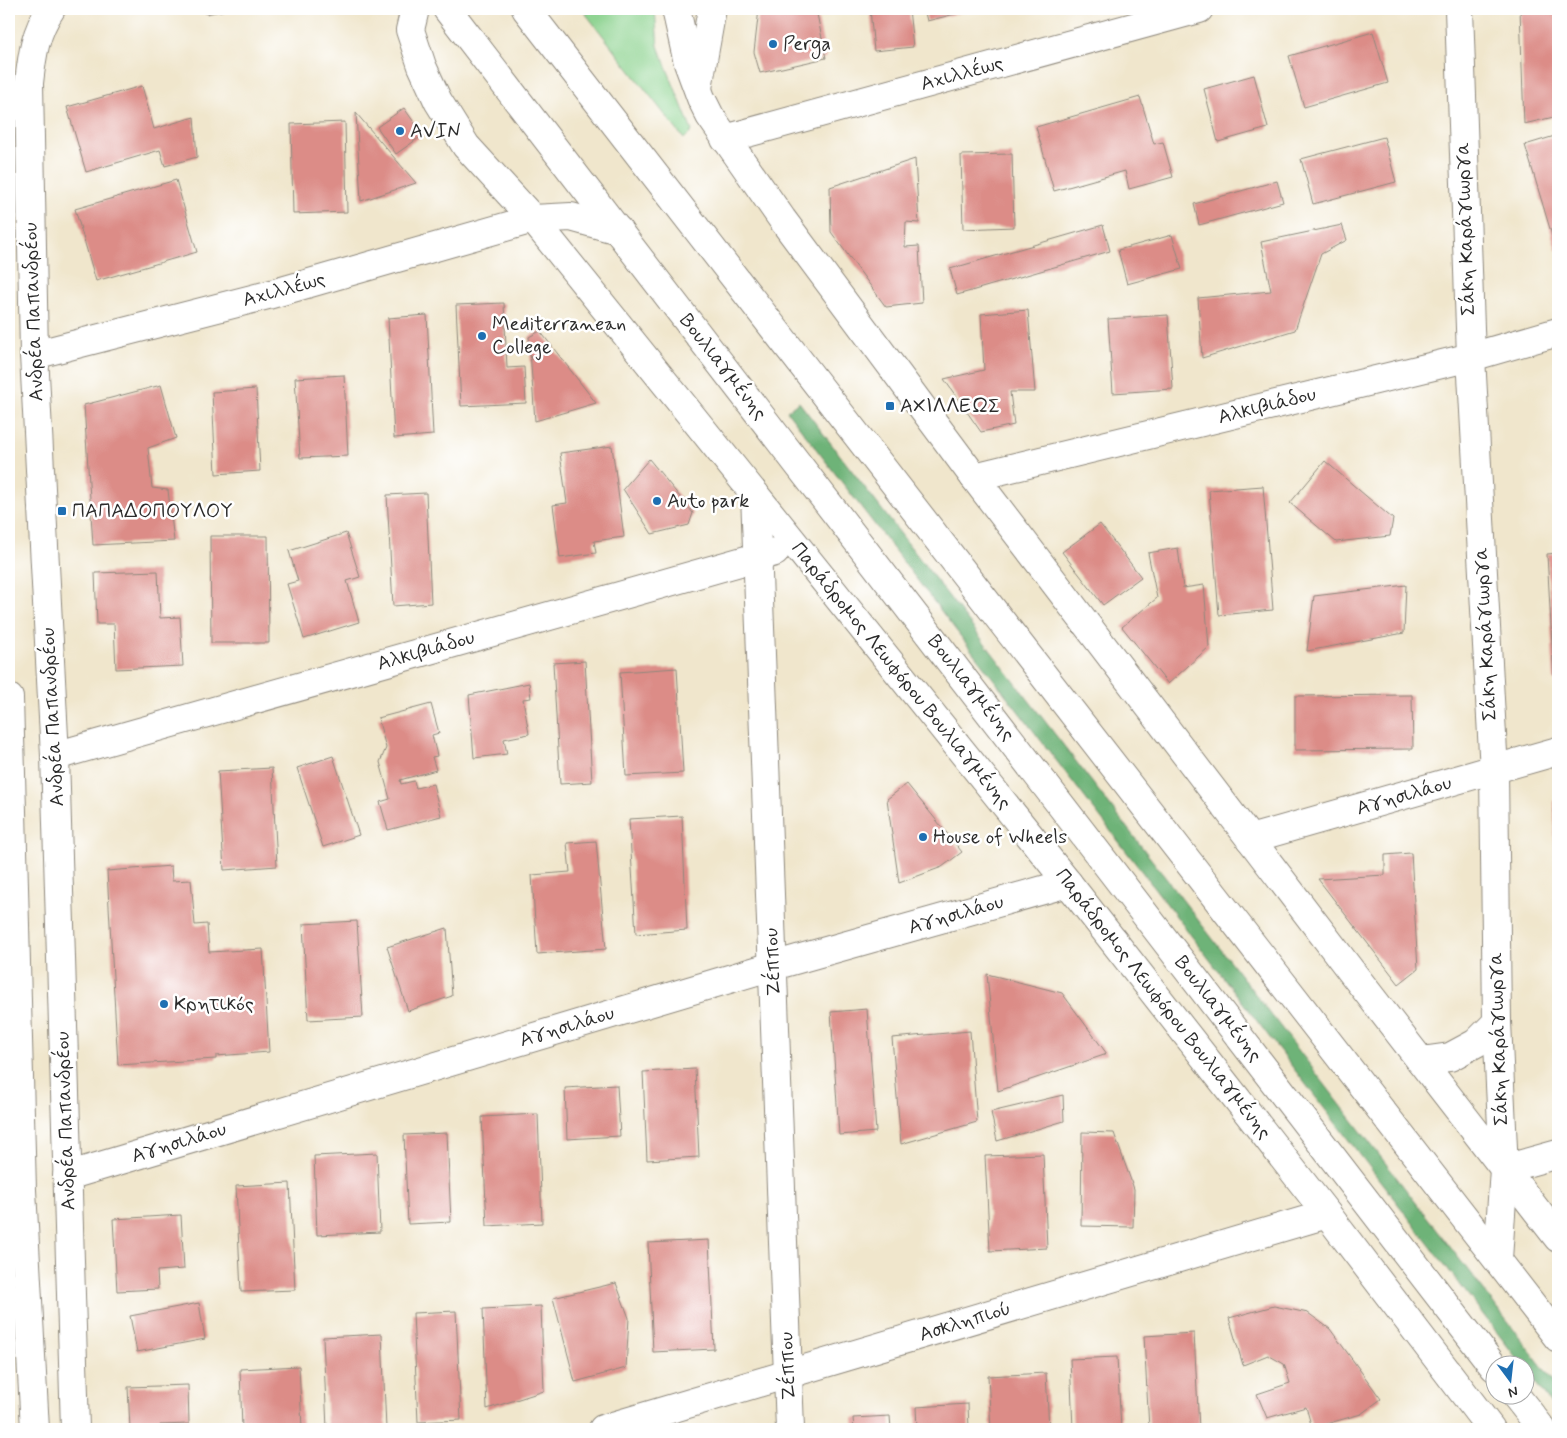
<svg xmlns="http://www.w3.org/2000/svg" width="1567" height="1438" font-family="Mynerve,sans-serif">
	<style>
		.green { fill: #89d18c; stroke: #5a7e5c }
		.forest { fill: #6eb378; stroke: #4c6f52 }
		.building { fill: #dc8c87 }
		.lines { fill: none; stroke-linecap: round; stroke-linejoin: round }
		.minor-casing { stroke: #8e887c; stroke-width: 30 }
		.major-casing { stroke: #8e887c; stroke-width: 30 }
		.minor { stroke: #fff; stroke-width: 28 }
		.major { stroke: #fff; stroke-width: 28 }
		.poi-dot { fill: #1f6fb2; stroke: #fff; stroke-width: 2 }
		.labels { text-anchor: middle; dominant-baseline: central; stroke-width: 5; stroke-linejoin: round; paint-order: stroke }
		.poi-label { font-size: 20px; fill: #2b2b2b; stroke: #fff; text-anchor: start }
		.street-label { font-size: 20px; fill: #2b2b2b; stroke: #fff }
	</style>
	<rect width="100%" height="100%" fill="#fff"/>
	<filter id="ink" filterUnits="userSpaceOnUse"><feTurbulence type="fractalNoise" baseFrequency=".02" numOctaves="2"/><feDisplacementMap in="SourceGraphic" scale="10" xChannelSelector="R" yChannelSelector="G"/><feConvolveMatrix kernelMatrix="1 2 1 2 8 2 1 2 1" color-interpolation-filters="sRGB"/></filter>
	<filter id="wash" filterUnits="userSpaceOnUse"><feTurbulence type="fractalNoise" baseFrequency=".0096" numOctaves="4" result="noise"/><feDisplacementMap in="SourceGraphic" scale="20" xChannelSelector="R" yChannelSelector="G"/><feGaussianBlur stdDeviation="1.12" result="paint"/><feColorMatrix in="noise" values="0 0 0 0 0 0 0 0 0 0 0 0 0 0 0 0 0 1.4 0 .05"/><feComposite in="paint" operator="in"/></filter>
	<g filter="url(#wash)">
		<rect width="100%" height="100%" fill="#f0e6cc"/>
		<path class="green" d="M582 9H655L658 46 692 131 684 139Z"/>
		<path class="forest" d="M799 402 1558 1387V1413L1525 1369 1524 1366 1522 1365 787 411Z"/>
		<g id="blocks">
			<g class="building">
				<path d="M204 9H226V10L206 14Z"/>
				<path d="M759 9H816L826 58 760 73 754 52Z"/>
				<path d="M870 9H909L913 47 874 51Z"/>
				<path d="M924 9H975L927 21Z"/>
				<path d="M1520 9H1558V116L1524 124Z"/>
				<path d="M1373 32 1388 83 1304 107 1289 56Z"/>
				<path d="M1254 75 1268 128 1218 142 1204 89Z"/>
				<path d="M142 86 154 129 194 117 197 157 165 166 160 150 86 172 67 107Z"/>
				<path d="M1140 97 1154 144 1163 142 1173 177 1129 189 1125 171 1054 191 1036 127Z"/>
				<path d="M404 108 423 135 396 154 377 127Z"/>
				<path d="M356 113 416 183 361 201Z"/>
				<path d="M345 122 347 212 293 214 291 124Z"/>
				<path d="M1558 135V248L1556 249 1525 145Z"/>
				<path d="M1384 137 1396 182 1313 204 1301 159Z"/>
				<path d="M1012 154 1014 227 963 229 961 155Z"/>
				<path d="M915 159 919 223 906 222 905 247 919 246 922 303 886 307 831 232 830 187Z"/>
				<path d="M176 180 197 252 96 281 75 209Z"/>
				<path d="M1277 181 1283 202 1199 225 1194 204Z"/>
				<path d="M1103 225 1110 251 957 295 950 269Z"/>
				<path d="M1342 225 1347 240 1321 254 1295 330 1202 358 1198 298 1271 291 1261 242Z"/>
				<path d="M1172 235 1182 269 1127 284 1118 250Z"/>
				<path d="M504 303 507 368 524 367 526 403 461 406 456 305Z"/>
				<path d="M1028 310 1035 392H1010L1014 425 981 432 944 379 984 370 981 314Z"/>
				<path d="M427 315 433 435 394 438 388 318Z"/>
				<path d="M1168 315 1173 389 1113 393 1108 319Z"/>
				<path d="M540 331 596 403 535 421 529 337Z"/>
				<path d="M344 375 348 456 300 458 295 378Z"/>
				<path d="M161 385 176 438 148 448 152 488 168 490 174 541 93 545 84 405Z"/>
				<path d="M256 389 260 471 216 474 212 392Z"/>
				<path d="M612 446 624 537 594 541 596 553 560 558 553 505 567 503 560 453Z"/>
				<path d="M649 459 693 513 689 525 652 534 623 489Z"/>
				<path d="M1325 461 1393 519 1390 536 1336 542 1290 503Z"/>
				<path d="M1263 486 1273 610 1219 615 1209 490Z"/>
				<path d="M426 493 431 603 393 606 387 495Z"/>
				<path d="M1100 524 1141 577 1103 605 1062 552Z"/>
				<path d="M346 533 360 577 347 581 359 622 304 639 287 584 298 581 289 551Z"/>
				<path d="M210 536H268L269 643H211Z"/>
				<path d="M1178 548 1183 588 1204 585 1209 647 1168 684 1122 627 1157 598 1148 553Z"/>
				<path d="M1558 553V681H1554L1547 554Z"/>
				<path d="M158 571 160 618 180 617 183 666 116 669 114 624H97L95 573Z"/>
				<path d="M1406 585 1404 633 1307 651 1314 596Z"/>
				<path d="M585 661 592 782 560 784 553 663Z"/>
				<path d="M677 668 683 773 626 776 620 672Z"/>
				<path d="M529 683 531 698 523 699 529 734 504 739 507 754 474 758 469 695Z"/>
				<path d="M1412 695 1413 749 1295 750V696Z"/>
				<path d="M431 704 439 733 432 735 437 756 432 757 436 770 400 780 401 784 414 781 416 788 433 784 441 816 388 830 380 802 390 799 380 762 386 748 378 718Z"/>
				<path d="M333 756 359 835 323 847 297 768Z"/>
				<path d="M272 768 277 866 224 870 218 771Z"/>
				<path d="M907 784 962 852 942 867 899 883 887 799Z"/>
				<path d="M1554 801H1558V867H1555Z"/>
				<path d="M682 816 687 930 636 934 629 819Z"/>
				<path d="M596 841 606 949 537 954 532 875 570 872 567 843Z"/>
				<path d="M1411 853 1418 969 1399 984 1318 879 1385 875V855Z"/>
				<path d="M171 866 172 881 191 880 195 925 207 924 209 952 263 949 269 1052 216 1056V1059L118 1065 107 871Z"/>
				<path d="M357 921 363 1017 308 1020 303 924Z"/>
				<path d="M447 928 452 996 408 1011 387 947Z"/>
				<path d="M987 974 1062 993 1107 1054 998 1091Z"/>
				<path d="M867 1009 876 1132 839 1135 831 1012Z"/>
				<path d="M970 1031 977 1122 901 1144 892 1038Z"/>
				<path d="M695 1069 699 1157 647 1160 643 1072Z"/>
				<path d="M617 1085 620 1136 567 1139 565 1088Z"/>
				<path d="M1063 1095 1064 1121 997 1141 991 1112Z"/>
				<path d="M538 1114 542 1223 487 1226 482 1117Z"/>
				<path d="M1082 1132 1114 1133 1134 1189 1133 1227 1081 1226Z"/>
				<path d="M447 1133 451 1222 408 1224 404 1135Z"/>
				<path d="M377 1153 380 1232 317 1235 314 1156Z"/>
				<path d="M1043 1154 1047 1248 990 1251 985 1156Z"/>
				<path d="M290 1183 295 1290 241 1292 236 1186Z"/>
				<path d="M181 1215 184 1269 157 1271 158 1289 117 1291 113 1219Z"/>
				<path d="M709 1240 714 1349 653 1352 648 1243Z"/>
				<path d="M616 1283 629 1318 626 1368 575 1382 553 1298Z"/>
				<path d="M199 1303 205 1339 137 1352 130 1316Z"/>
				<path d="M541 1306 544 1391 487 1409 483 1309Z"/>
				<path d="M1274 1306 1308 1313 1330 1329 1381 1399 1361 1414 1312 1428 1306 1407 1267 1418 1257 1394 1290 1383 1284 1364 1268 1355 1243 1365 1229 1318Z"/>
				<path d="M456 1311 461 1420 418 1422 413 1313Z"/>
				<path d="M1194 1333 1199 1429H1149L1144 1336Z"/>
				<path d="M382 1334 386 1429H327L323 1337Z"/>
				<path d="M1117 1357 1121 1429H1073L1070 1359Z"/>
				<path d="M299 1366 302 1429H242L240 1369Z"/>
				<path d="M1046 1373 1049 1429H991L988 1376Z"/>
				<path d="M188 1385 189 1424 160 1425V1429H130L128 1387Z"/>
				<path d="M968 1404 969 1429H917L916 1407Z"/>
				<path d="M890 1416 891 1429H854L853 1418Z"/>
			</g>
		</g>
	</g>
	<g filter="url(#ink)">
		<use href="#blocks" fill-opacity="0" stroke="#8e887c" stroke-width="1"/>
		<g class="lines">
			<defs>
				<g id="minor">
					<path d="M415 9 410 30 422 66 438 101 466 146 533 219 1068 883 1327 1214 1491 1429"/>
					<path d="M676 9 688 63 701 98 710 116 782 219 974 477 1351 971 1558 1238"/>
					<path d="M1459 9 1471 357 1494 771 1497 1022 1504 1169 1498 1259"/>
					<path d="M698 88 712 9"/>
					<path d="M725 139 1199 9"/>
					<path d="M34 355 268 295 533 219"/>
					<path d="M974 477 1471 357 1558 332"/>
					<path d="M755 494 790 1429"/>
					<path d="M55 756 775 552"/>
					<path d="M1250 839 1558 751"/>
					<path d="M1421 1061 1450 1057 1476 1043 1497 1022"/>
					<path d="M1504 1169 1558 1154"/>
					<path d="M67 1176 773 966 1068 883"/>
					<path d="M603 1429 1327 1214"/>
				</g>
				<g id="major">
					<path d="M51 9C35 32 32 56 29 83L34 355 55 756 75 1429"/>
					<path d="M447 9 1494 1367"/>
					<path d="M526 9 1558 1338"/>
					<path d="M533 219 571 217 618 230"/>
					<path d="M9 698 22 1190 35 1429"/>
					<path d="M1516 1396 1542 1429"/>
				</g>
			</defs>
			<use href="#minor" class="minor-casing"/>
			<use href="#major" class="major-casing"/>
			<use href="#minor" class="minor"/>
			<use href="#major" class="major"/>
		</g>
	</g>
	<g class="poi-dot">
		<circle cx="773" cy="44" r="5"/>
		<circle cx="400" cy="131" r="5"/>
		<circle cx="482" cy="336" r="5"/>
		<rect x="885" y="401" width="10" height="10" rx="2.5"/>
		<circle cx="657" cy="501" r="5"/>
		<rect x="57" y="506" width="10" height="10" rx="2.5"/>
		<circle cx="923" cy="837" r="5"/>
		<circle cx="164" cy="1004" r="5"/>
	</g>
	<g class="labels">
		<g class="poi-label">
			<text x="783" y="44">Perga</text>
			<text x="410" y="131">AVIN</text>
			<text x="492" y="324">Mediterranean<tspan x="492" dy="23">College</tspan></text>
			<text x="900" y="406">ΑΧΙΛΛΕΩΣ</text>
			<text x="667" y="501">Auto park</text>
			<text x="72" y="511">ΠΑΠΑΔΟΠΟΥΛΟΥ</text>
			<text x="933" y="837">House of Wheels</text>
			<text x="174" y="1004">Κρητικός</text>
		</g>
		<g class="street-label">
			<text transform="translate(962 74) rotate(-15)">Αχιλλέως</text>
			<text transform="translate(1466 229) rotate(-92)">Σάκη Καράγιωργα</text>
			<text transform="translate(284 290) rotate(-15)">Αχιλλέως</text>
			<text transform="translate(34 312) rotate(-92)">Ανδρέα Παπανδρέου</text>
			<text transform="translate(723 367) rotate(52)">Βουλιαγμένης</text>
			<text transform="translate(1267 406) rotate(-14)">Αλκιβιάδου</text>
			<text transform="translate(1486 634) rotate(-93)">Σάκη Καράγιωργα</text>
			<text transform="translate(426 651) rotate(-16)">Αλκιβιάδου</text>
			<text transform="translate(901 676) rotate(51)">Παράδρομος Λεωφόρου Βουλιαγμένης</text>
			<text transform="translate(971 688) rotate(52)">Βουλιαγμένης</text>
			<text transform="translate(53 717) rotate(-93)">Ανδρέα Παπανδρέου</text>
			<text transform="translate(1404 796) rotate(-16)">Αγησιλάου</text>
			<text transform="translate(956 915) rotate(-16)">Αγησιλάου</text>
			<text transform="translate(773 962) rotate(-92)">Ζέππου</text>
			<text transform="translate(1163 1004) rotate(52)">Παράδρομος Λεωφόρου Βουλιαγμένης</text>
			<text transform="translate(1218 1009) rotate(52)">Βουλιαγμένης</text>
			<text transform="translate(567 1027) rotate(-17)">Αγησιλάου</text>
			<text transform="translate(1499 1039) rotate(-92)">Σάκη Καράγιωργα</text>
			<text transform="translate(66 1121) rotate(-92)">Ανδρέα Παπανδρέου</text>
			<text transform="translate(179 1143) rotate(-17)">Αγησιλάου</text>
			<text transform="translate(965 1322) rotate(-17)">Ασκληπιού</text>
			<text transform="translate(788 1366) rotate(-92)">Ζέππου</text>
		</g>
	</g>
	<rect width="1567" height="1438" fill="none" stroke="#fff" stroke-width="30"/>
	<g transform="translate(1510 1380) rotate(165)"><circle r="24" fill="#ffffff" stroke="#aaaaaa"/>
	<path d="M0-4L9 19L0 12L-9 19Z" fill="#1f6fb2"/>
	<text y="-8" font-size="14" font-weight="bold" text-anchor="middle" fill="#2b2b2b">N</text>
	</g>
</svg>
